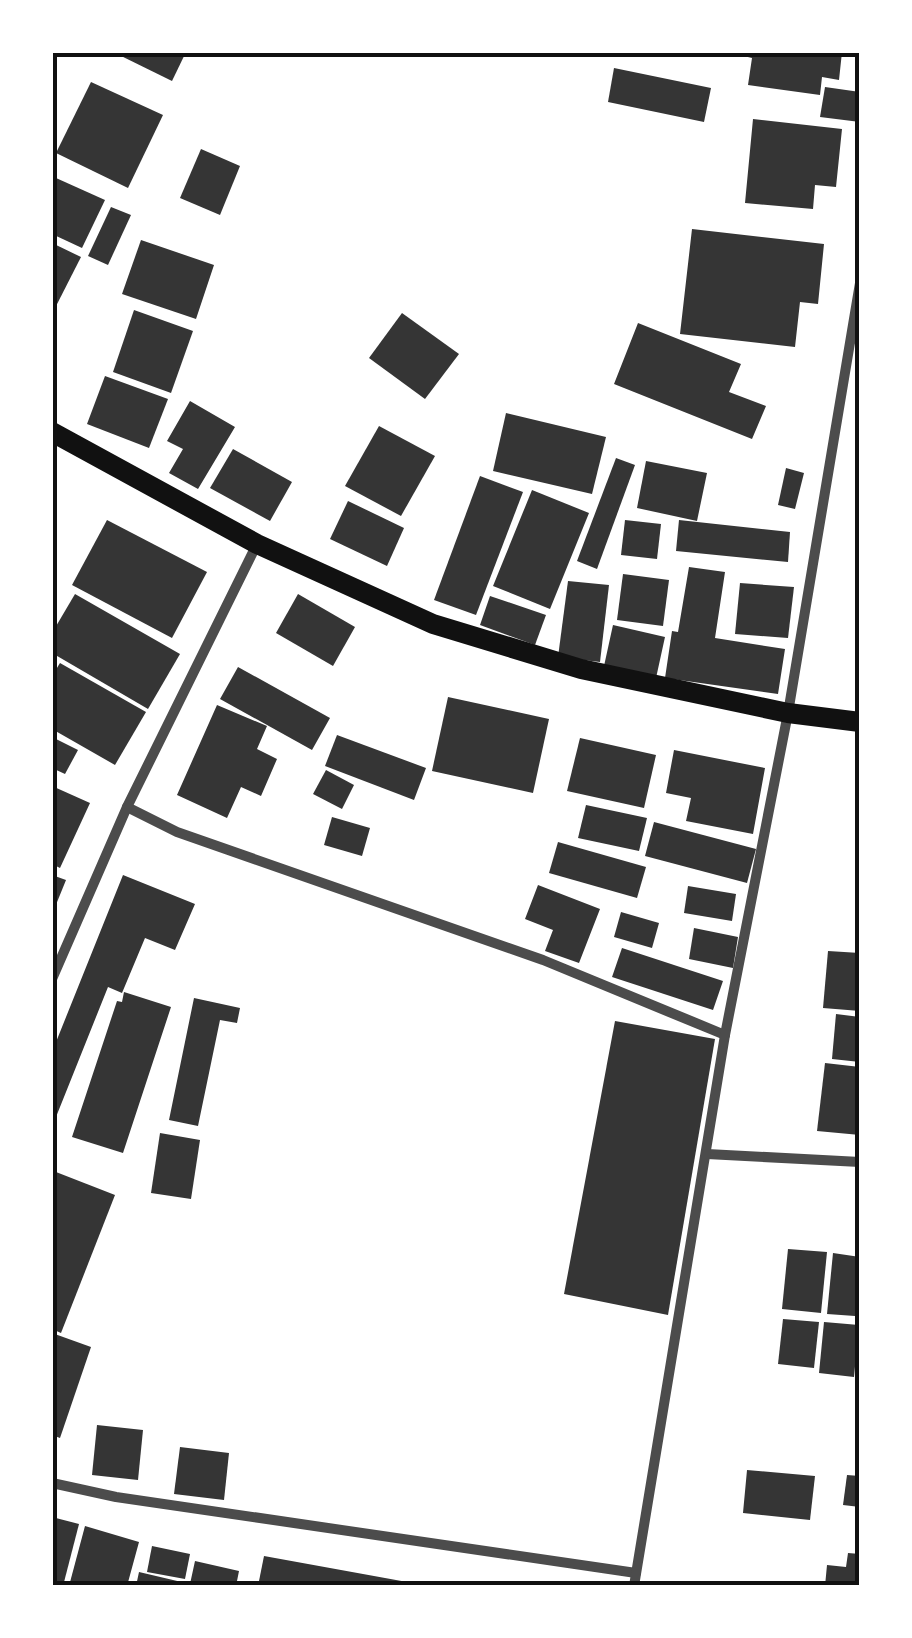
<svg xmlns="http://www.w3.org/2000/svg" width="912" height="1638" font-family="Arial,sans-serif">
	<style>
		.building { fill: #353535 }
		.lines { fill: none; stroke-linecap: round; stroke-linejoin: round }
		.minor { stroke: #4c4c4c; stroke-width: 10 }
		.secondary { stroke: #111; stroke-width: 20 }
		.neatline { fill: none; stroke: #111; stroke-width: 4 }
	</style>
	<rect width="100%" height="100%" fill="#fff"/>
	<g class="building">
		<path d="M113 52H186L172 81Z"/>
		<path d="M727 52H842L839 80 822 77 820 95 748 85 752 58Z"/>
		<path d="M614 68 711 88 704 122 608 102Z"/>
		<path d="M91 82 163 115 128 188 56 153Z"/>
		<path d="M825 87 860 92V122L820 117Z"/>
		<path d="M753 119 842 129 836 187 815 185 813 209 745 203Z"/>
		<path d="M201 149 240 166 220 215 180 198Z"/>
		<path d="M56 178 105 200 82 248 52 234V184Z"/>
		<path d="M111 207 131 215 108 265 88 256Z"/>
		<path d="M692 229 824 244 818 304 800 302 795 347 680 334Z"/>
		<path d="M141 240 214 265 196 319 122 294Z"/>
		<path d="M52 243 81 257 52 314Z"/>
		<path d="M134 310 193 331 171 393 113 372Z"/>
		<path d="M402 313 459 354 425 399 369 358Z"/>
		<path d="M638 323 741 364 729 392 766 406 752 439 614 384Z"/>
		<path d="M105 376 168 399 149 448 87 424Z"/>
		<path d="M190 401 235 427 198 489 169 473 183 449 167 441Z"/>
		<path d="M506 413 606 437 592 494 493 471Z"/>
		<path d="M379 426 435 456 401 516 345 486Z"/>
		<path d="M233 449 292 482 270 521 210 488Z"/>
		<path d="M616 458 635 465 597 569 577 561Z"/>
		<path d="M646 461 707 473 697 521 637 508Z"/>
		<path d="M786 468 804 473 795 509 778 505Z"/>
		<path d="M480 476 523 492 476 615 434 600Z"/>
		<path d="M532 490 589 513 550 609 493 586Z"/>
		<path d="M348 501 404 528 387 566 330 539Z"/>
		<path d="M107 520 207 572 172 638 72 585Z"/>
		<path d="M625 520 661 524 657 559 621 555Z"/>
		<path d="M679 520 790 532 788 562 676 551Z"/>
		<path d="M689 567 725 572 715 638 785 649 778 694 665 678 672 631 678 632Z"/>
		<path d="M623 574 669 580 663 626 617 620Z"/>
		<path d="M568 581 609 585 600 662 558 657Z"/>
		<path d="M740 583 794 587 788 638 735 634Z"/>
		<path d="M75 594 180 654 148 709 52 653V633Z"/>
		<path d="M298 594 355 627 333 666 276 633Z"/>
		<path d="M490 596 546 615 535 645 480 625Z"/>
		<path d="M613 625 665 637 656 678 604 666Z"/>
		<path d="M60 663 146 712 115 765 52 729V676Z"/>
		<path d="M238 667 330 718 312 750 220 699Z"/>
		<path d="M448 697 549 719 533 793 432 771Z"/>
		<path d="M217 705 267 726 257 749 277 759 261 796 241 787 227 818 177 795Z"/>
		<path d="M337 735 426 768 414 800 325 766Z"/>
		<path d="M52 737 78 750 65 774 52 768Z"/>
		<path d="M580 738 656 755 644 808 567 791Z"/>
		<path d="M674 750 765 768 753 834 686 821 691 798 666 793Z"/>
		<path d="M326 770 354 785 342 809 313 794Z"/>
		<path d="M52 786 90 803 60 868 52 864Z"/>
		<path d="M586 805 647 818 639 851 578 838Z"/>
		<path d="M332 817 370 828 362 856 324 845Z"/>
		<path d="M654 822 756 849 747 883 645 856Z"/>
		<path d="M558 842 646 867 637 898 549 873Z"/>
		<path d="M52 875 66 880 53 912H52Z"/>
		<path d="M123 875 195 904 175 950 145 938 122 993 108 987 52 1127V1052Z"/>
		<path d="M538 885 600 909 579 963 545 951 553 930 525 919Z"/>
		<path d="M688 886 736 894 732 921 684 913Z"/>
		<path d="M621 912 659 923 652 948 614 937Z"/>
		<path d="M694 928 738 937 733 968 689 959Z"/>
		<path d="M622 948 723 981 713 1010 612 977Z"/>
		<path d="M828 951 860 953V1011L823 1008Z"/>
		<path d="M124 992 171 1007 123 1153 72 1137 117 1001 122 1002Z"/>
		<path d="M194 998 240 1008 237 1023 220 1020 198 1126 169 1120Z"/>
		<path d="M836 1014 860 1017V1062L832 1059Z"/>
		<path d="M615 1021 715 1039 668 1315 564 1294Z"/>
		<path d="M825 1063 860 1067V1135L817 1131Z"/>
		<path d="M160 1133 200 1140 191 1199 151 1193Z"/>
		<path d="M56 1172 115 1195 61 1333 52 1329V1181Z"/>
		<path d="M788 1249 827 1252 821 1313 782 1309Z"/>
		<path d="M833 1253 860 1257 855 1316 827 1314Z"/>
		<path d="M783 1319 819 1322 814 1368 778 1364Z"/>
		<path d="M824 1322 859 1325 854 1377 819 1373Z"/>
		<path d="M52 1333 91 1347 60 1438 52 1435Z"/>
		<path d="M97 1425 143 1430 138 1480 92 1475Z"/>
		<path d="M180 1447 229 1453 224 1500 174 1494Z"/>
		<path d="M747 1470 815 1476 810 1520 743 1513Z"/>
		<path d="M847 1475 860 1476V1507L843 1505Z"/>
		<path d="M52 1517 79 1524 63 1586H52Z"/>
		<path d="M85 1526 139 1542 127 1586H69Z"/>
		<path d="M152 1546 190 1554 185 1579 147 1572Z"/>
		<path d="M848 1553 860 1554V1586H825L827 1565 846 1567Z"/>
		<path d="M264 1556 418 1584V1586H258Z"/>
		<path d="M195 1561 239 1571 236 1586H136L139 1572 190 1584Z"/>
	</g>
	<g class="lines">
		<g class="minor">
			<path d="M127 807 177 832 543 960 725 1035"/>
			<path d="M52 979 127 807 257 544"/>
			<path d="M707 1154 860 1162"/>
			<path d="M52 1483 116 1497 636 1573"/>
			<path d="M634 1586 725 1035 788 713 860 283"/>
		</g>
		<path class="secondary" d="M52 432 257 544 433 624 581 669 788 713 860 722"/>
	</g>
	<rect width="912" height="1638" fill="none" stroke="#ffffff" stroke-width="110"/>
	<rect x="55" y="55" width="802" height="1528" class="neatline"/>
</svg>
